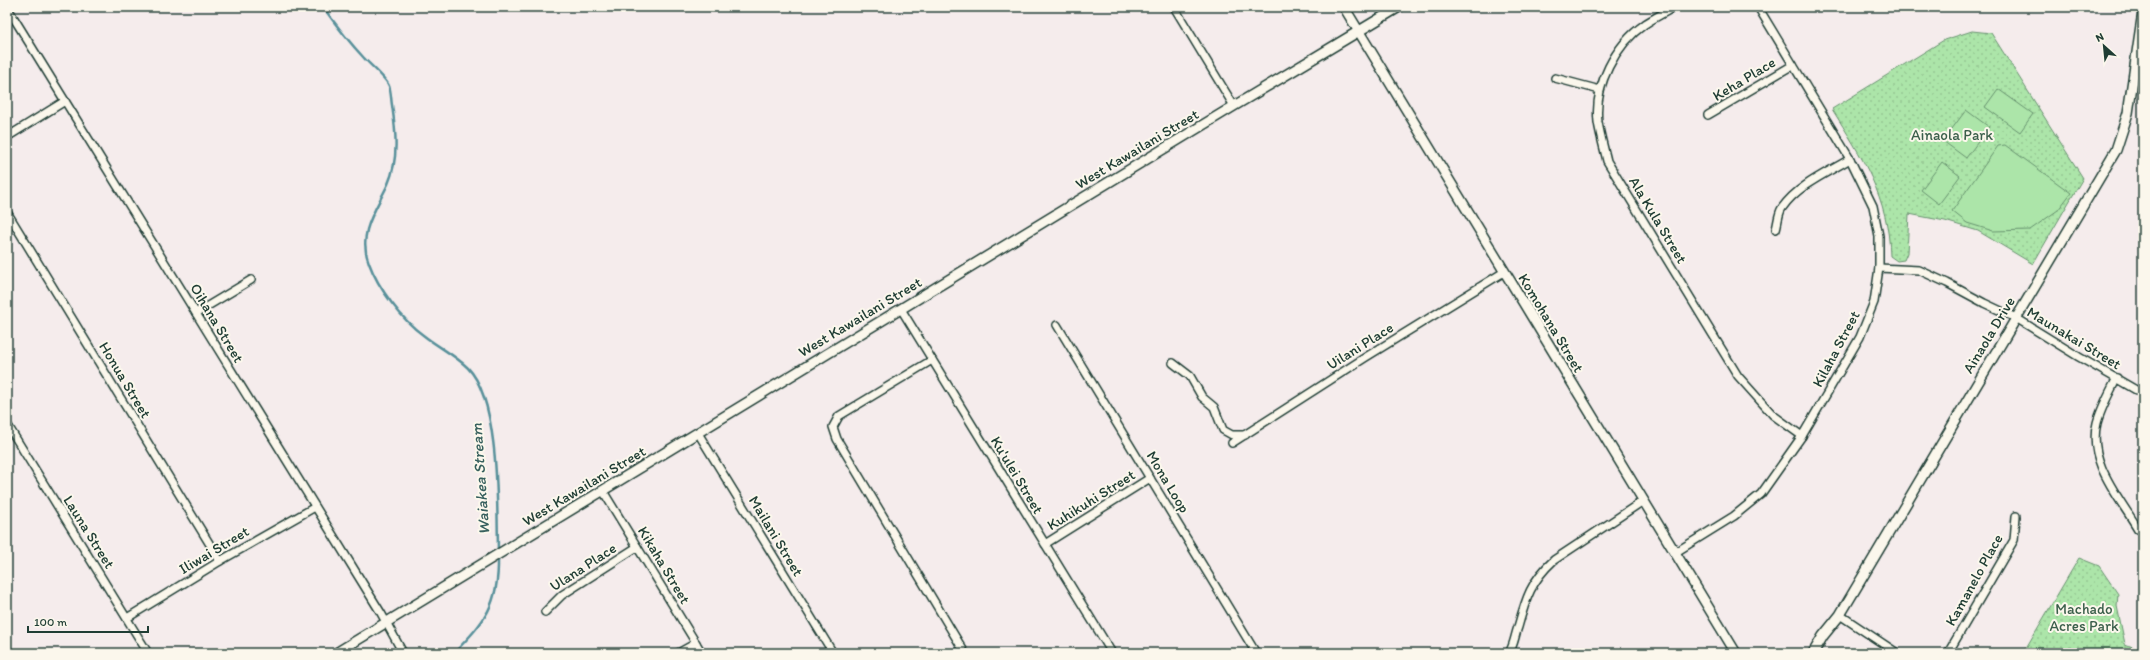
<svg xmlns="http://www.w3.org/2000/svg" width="2150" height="660" font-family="Itim,sans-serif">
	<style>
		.park { fill: url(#park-dots); stroke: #66916e }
		.pitch { fill: #ace5a9; stroke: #66916e }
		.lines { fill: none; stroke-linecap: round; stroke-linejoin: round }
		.stream { stroke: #58909a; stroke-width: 2.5 }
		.minor-casing { stroke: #1f3d34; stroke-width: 10 }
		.tertiary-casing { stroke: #1f3d34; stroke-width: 12 }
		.minor { stroke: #fbf7ec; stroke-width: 7 }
		.tertiary { stroke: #fbf7ec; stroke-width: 9 }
		.labels { text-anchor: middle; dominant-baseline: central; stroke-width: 4; stroke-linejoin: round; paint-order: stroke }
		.street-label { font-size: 15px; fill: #1f3d34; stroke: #fbf7ec }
		.park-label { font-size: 15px; fill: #3b5f4b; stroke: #fbf7ec }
		.water-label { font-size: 16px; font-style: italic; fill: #37605e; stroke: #fbf7ec }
	</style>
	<defs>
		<pattern id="park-dots" width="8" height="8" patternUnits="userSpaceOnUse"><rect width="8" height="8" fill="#ace5a9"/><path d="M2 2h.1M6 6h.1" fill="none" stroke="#94c592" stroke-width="1.8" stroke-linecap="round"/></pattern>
	</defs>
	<rect width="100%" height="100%" fill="#f5ecec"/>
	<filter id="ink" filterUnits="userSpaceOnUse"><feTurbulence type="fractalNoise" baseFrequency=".025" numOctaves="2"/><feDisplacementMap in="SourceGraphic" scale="8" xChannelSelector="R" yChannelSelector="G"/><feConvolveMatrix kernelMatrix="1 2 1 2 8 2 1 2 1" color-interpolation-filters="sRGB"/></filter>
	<g filter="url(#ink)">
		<g class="park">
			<path d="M1972 31 1991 33 2083 178 2033 264 1978 231 1945 221 1909 214 1907 253 1904 260 1897 261 1890 256C1889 198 1862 157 1832 109L1944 40Z"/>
			<path d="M2079 558 2099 566 2118 594 2117 606 2125 644 2143 651V653H2023Z"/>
		</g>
		<g class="pitch">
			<path d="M1998 89 2033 114 2020 132 1985 107Z"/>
			<path d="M1966 110 1989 127 1966 158 1943 141Z"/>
			<path d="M2005 145 2071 193 2058 210 2030 230 1993 231 1967 223 1952 211 1998 146Z"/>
			<path d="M1942 162 1960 176 1939 204 1921 190Z"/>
		</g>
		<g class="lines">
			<g class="stream">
				<path d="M323 7C336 25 349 42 364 58 370 65 386 78 389 86 391 91 391 99 392 105 396 132 399 159 388 184 376 210 357 233 369 263 378 288 402 320 423 335 438 347 455 355 468 368 500 401 497 506 498 551"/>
				<path d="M454 653C485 621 499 605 498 558"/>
			</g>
			<defs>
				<g id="minor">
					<path d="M7 7 381 613 403 653"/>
					<path d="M1174 7 1234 106"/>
					<path d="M1674 7C1664 13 1654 18 1645 24 1615 45 1594 85 1598 122 1600 135 1604 148 1607 161L1738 376 1773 415 1802 436"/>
					<path d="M1555 78 1600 90"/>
					<path d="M1708 115 1793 65"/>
					<path d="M7 137 65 101"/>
					<path d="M7 212 220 561"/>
					<path d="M1776 229C1778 223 1778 214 1782 208 1798 185 1827 173 1850 159"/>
					<path d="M1879 268 1919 270 1947 283 1984 303 2016 318 2079 357 2143 394"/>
					<path d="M901 309 1112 653"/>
					<path d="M196 313 251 280"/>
					<path d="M1057 325 1256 653"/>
					<path d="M932 360 839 416 833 427 837 439 965 653"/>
					<path d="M1173 363 1190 376 1202 397 1214 407 1223 430 1232 435H1245"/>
					<path d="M2117 378C2109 393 2101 408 2097 423 2087 462 2120 498 2138 529"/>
					<path d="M7 424 148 653"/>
					<path d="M698 433 833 653"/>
					<path d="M1232 443 1366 357 1504 272"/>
					<path d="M603 491 702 653"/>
					<path d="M1045 544 1150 478"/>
					<path d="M1676 552 1734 516 1761 494 1802 436 1860 337 1874 302 1879 268V236L1873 206 1850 159 1758 7"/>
					<path d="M545 612 562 595 637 547"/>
					<path d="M1840 615 1897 653"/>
					<path d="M127 618 220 561 315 507"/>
					<path d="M678 653 696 643"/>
					<path d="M1509 653C1514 645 1515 635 1518 627 1526 598 1531 581 1554 560L1643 501"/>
					<path d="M1948 653 2014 540 2016 516"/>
				</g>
				<g id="tertiary">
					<path d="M1344 7 1736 653"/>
					<path d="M336 653 1234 106 1399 7"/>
					<path d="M1813 653 1823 636 1840 615 2116 150 2128 113 2143 12"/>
				</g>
			</defs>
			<use href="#minor" class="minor-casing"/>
			<use href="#tertiary" class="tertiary-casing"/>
			<use href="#minor" class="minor"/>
			<use href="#tertiary" class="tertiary"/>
		</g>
	</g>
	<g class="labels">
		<g class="street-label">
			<text transform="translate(1744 79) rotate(-31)">Keha Place</text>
			<text transform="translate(1137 149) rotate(-31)">West Kawailani Street</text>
			<text transform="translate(1658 220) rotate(59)">Ala Kula Street</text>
			<text transform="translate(860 317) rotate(-31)">West Kawailani Street</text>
			<text transform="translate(217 323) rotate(59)">Oihana Street</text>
			<text transform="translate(1551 323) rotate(59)">Komohana Street</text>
			<text transform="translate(1989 335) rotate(-59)">Ainaola Drive</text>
			<text transform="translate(2074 338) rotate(31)">Maunakai Street</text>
			<text transform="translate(1360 346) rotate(-32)">Uilani Place</text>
			<text transform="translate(1836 349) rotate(-62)">Kilaha Street</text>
			<text transform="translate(125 380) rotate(59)">Honua Street</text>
			<text transform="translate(1017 475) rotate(59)">Ku'ulei Street</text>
			<text transform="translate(1168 482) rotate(59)">Mona Loop</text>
			<text transform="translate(584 486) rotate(-31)">West Kawailani Street</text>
			<text transform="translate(1091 500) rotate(-32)">Kuhikuhi Street</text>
			<text transform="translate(89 532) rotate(58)">Launa Street</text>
			<text transform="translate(776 536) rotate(59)">Mailani Street</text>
			<text transform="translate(214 550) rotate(-31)">Iliwai Street</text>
			<text transform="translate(664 565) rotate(59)">Kikaha Street</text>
			<text transform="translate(583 567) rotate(-33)">Ulana Place</text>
			<text transform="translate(1974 580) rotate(-61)">Kamanelo Place</text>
		</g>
		<g class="park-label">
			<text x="1952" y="135">Ainaola Park</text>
			<text x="2084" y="609">Machado<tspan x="2084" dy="17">Acres Park</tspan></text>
		</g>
		<g class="water-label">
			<text transform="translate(480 479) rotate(-94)">Waiakea Stream</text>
		</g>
	</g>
	<rect width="2150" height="660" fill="none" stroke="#fbf7ec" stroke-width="24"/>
	<rect x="12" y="12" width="2126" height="636" fill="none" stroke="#1f3d34" stroke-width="1.5" filter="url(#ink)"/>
	<g transform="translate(2104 46) rotate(333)" stroke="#fbf7ec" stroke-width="3" paint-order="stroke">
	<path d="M0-3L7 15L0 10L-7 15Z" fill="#1f3d34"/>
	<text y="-6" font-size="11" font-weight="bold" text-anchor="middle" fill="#1f3d34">N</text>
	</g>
	<path d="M28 626v6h120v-6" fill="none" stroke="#1f3d34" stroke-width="2"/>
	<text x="34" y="626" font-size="12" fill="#1f3d34" stroke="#fbf7ec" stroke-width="3" paint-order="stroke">100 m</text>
</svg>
